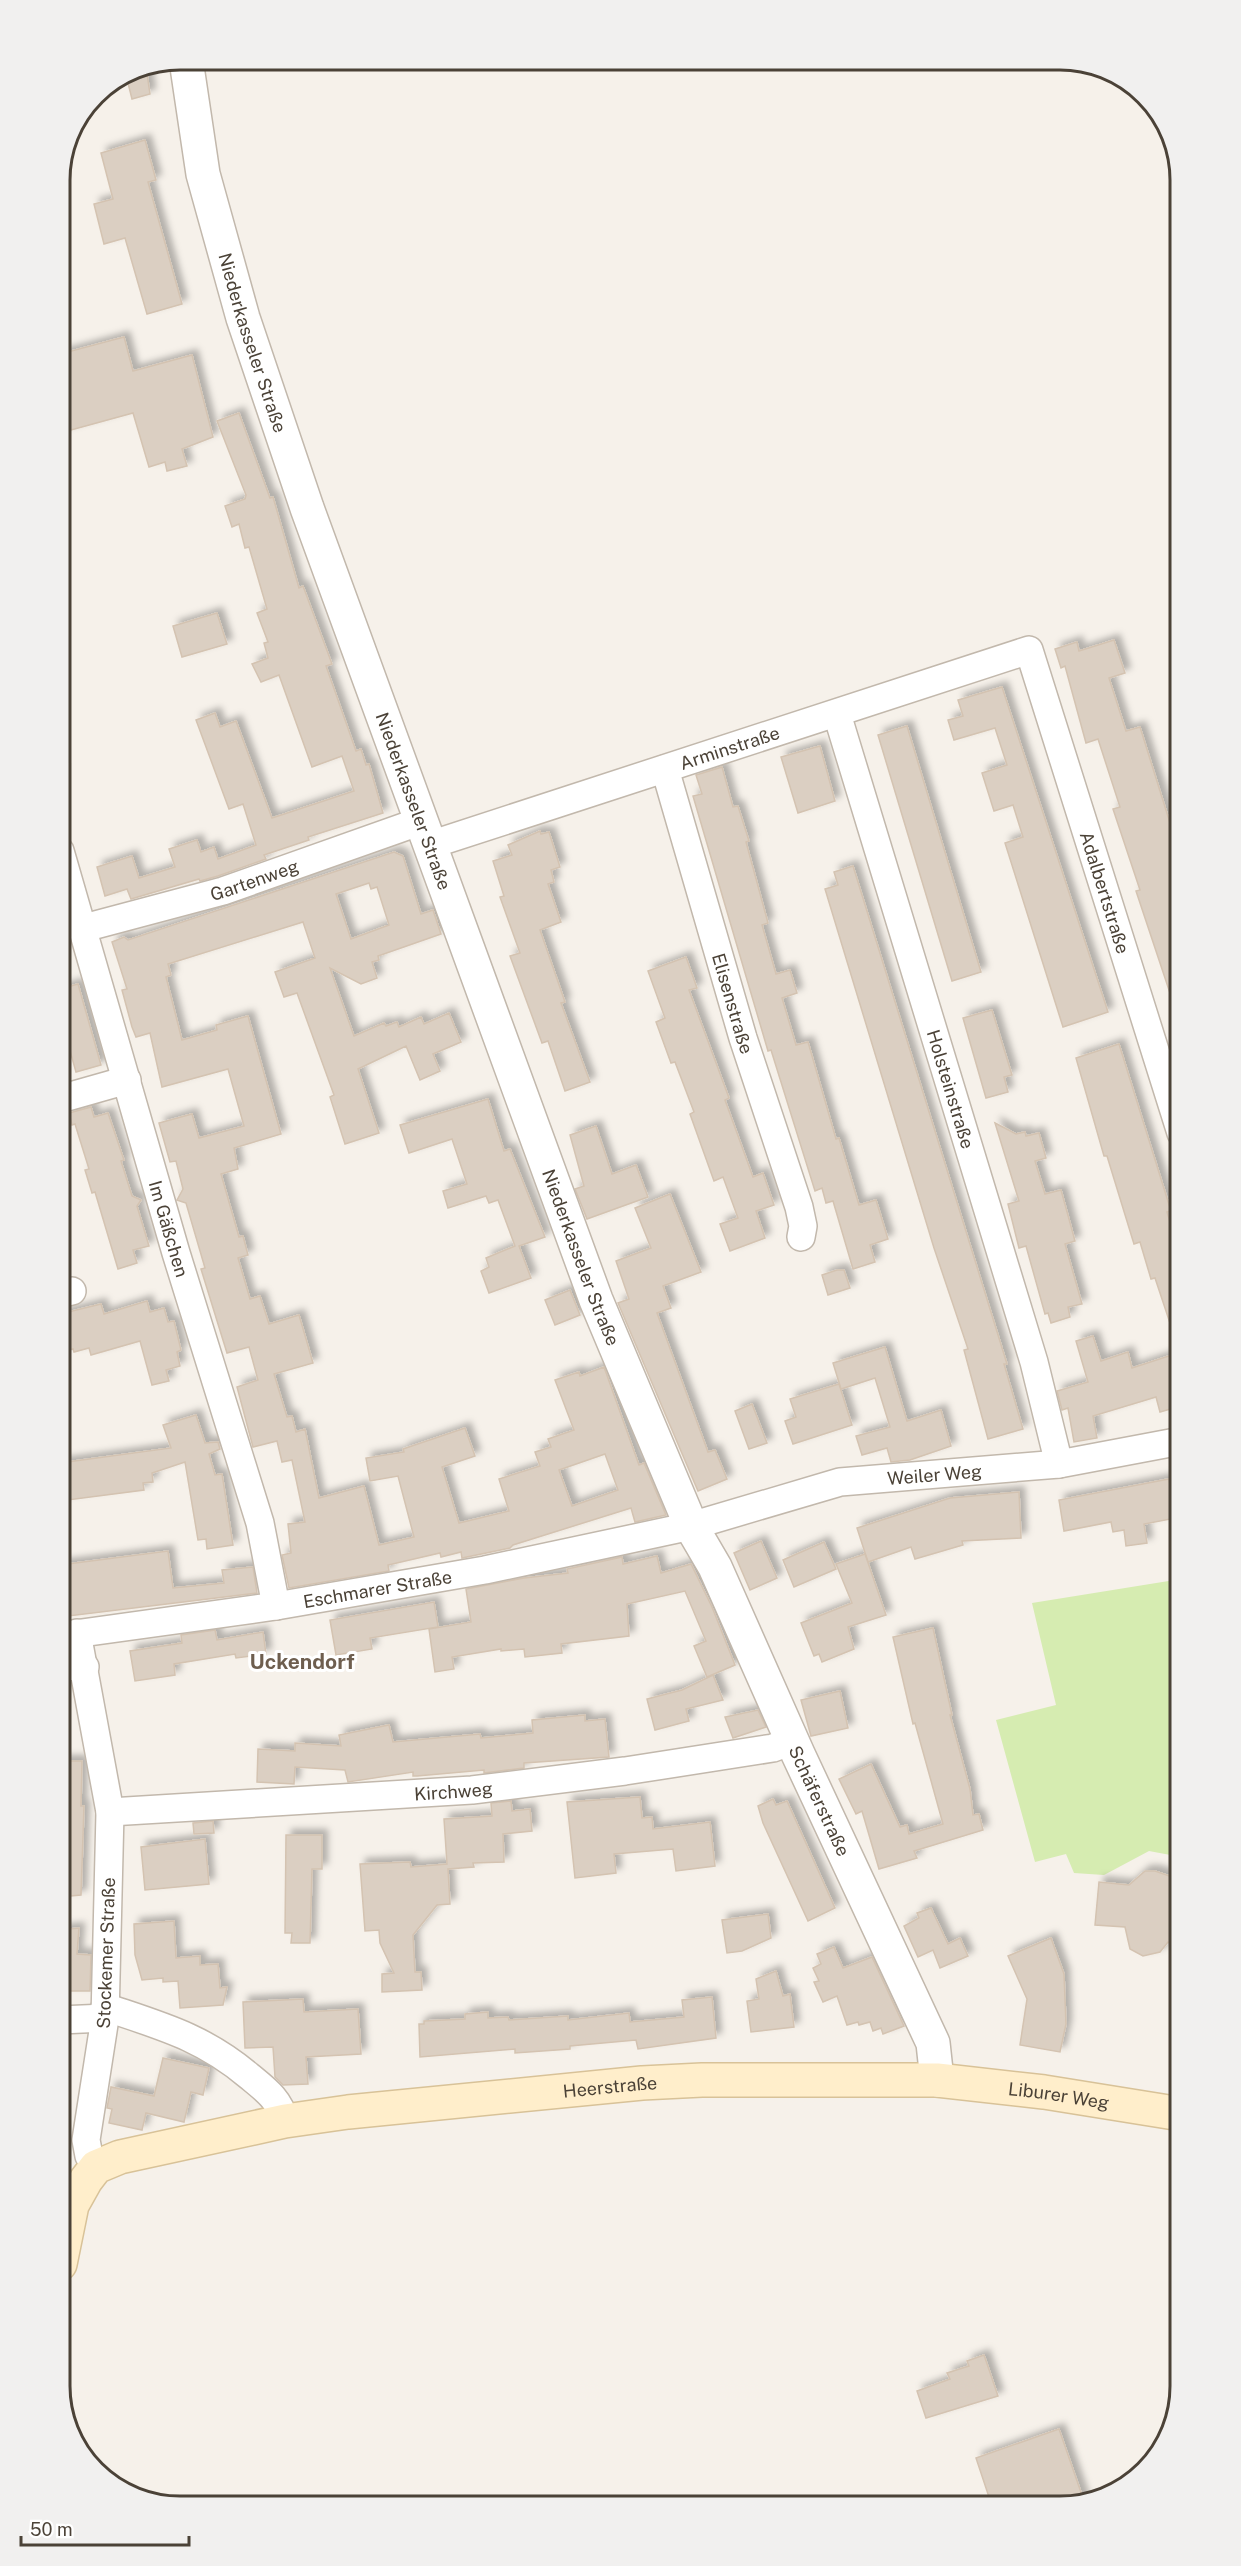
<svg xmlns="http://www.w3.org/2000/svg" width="1241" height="2566" font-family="'Public Sans',sans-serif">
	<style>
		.green { fill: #d6ecb1 }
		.building { fill: #dbcfc2; stroke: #d4c3b1; stroke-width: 1.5; fill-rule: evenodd; filter: url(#shadow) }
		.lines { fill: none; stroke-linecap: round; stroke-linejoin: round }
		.minor-casing { stroke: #c2b8ac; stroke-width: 30 }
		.tertiary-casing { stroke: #c2b8ac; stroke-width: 36 }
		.secondary-casing { stroke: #d8c298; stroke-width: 36 }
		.minor { stroke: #fff; stroke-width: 27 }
		.tertiary { stroke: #fff; stroke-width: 33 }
		.secondary { stroke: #ffeecb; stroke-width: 33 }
		.labels { text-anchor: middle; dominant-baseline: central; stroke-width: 6; stroke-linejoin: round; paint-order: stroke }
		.street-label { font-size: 18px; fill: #4b4237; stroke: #fff }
		.quarter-label { font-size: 21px; font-weight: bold; fill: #6e5e4e; stroke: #fff }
		.rim { fill: none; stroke: #4b4237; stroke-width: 3 }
	</style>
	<defs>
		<filter id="shadow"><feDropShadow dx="5.5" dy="-5.5" stdDeviation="3" flood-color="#0004"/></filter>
	</defs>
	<rect width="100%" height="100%" fill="#f6f1ea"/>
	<path class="green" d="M1181 1579V1857L1149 1851 1104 1875 1074 1873 1066 1854 1035 1862 996 1720 1056 1705 1032 1603Z"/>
	<g class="building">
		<path d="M146 67 150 94 132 99 126 75 135 69Z"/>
		<path d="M145 140 156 180 148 182 182 304 147 314 125 238 104 244 94 204 113 199 101 153Z"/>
		<path d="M124 337 133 371 192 355 213 437 182 449 187 466 167 471 165 462 149 467 133 413 60 433V354Z"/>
		<path d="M239 413 270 498 273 497 299 588 303 586 332 664 326 666 356 751 361 749 366 765 369 764 383 813 308 837 309 840 264 855 266 859 218 876 200 881 199 879 131 899 127 889 105 896 97 867 132 856 139 878 175 867 169 849 197 840 201 852 214 847 218 859 256 845 243 804 229 809 196 720 215 713 220 727 236 721 272 818 354 791 342 756 312 767 279 675 261 682 252 664 268 658 264 643 268 642 257 613 267 609 249 547 245 548 239 524 232 527 225 506 245 499 246 495 217 421Z"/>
		<path d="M217 613 227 644 182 657 173 626Z"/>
		<path d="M1114 640 1125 673 1109 678 1126 731 1140 727 1170 823 1175 822 1181 842V1016L1178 1017 1136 891 1140 890 1113 809 1120 807 1098 739 1086 743 1065 666 1061 668 1055 649 1077 642 1079 651Z"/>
		<path d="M1002 687 1108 1012 1063 1027 1005 843 1023 837 1013 805 994 811 982 773 1007 765 995 728 954 740 948 720 963 716 958 700Z"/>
		<path d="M907 726 981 972 952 981 878 735Z"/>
		<path d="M820 746 835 801 798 813 781 757Z"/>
		<path d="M722 767 733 807 738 806 749 841 746 842 768 923 762 925 776 974 790 970 797 993 782 998 796 1045 808 1042 836 1139 839 1138 859 1205 876 1200 888 1239 870 1245 875 1262 853 1269 833 1201 826 1203 822 1188 815 1191 771 1050 768 1051 693 796 702 794 696 775Z"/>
		<path d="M540 831 541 834 549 832 560 867 551 870 554 882 548 884 561 922 540 930 565 1002 561 1003 590 1082 565 1091 548 1041 542 1043 510 956 520 953 500 897 504 896 493 861 512 855 508 845Z"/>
		<path d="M394 852 403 856 421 914 433 910 441 934 378 956 379 960 372 962 377 978 361 984 330 968 354 1036 384 1023 386 1026 397 1022 399 1027 421 1017 424 1024 449 1013 461 1042 433 1054 440 1071 420 1080 406 1046 358 1069 379 1133 345 1144 330 1097 334 1095 297 993 284 997 275 972 315 958 303 922 168 964 171 975 166 977 182 1040 217 1030 216 1025 248 1016 281 1134 234 1148 238 1169 221 1174 239 1237 243 1236 248 1255 238 1258 250 1299 260 1296 269 1324 299 1315 313 1363 274 1374 287 1417 292 1416 296 1432 305 1429 319 1498 364 1486 379 1545 414 1537 398 1476 370 1481 366 1458 404 1452 403 1449 465 1428 475 1456 442 1467 459 1523 509 1511 499 1479 540 1466 535 1452 551 1447 548 1439 574 1430 555 1380 579 1372 580 1376 604 1367 639 1465 644 1463 666 1515 635 1522 631 1508 513 1545 510 1548 462 1558 461 1552 441 1557 440 1553 388 1565 389 1571 289 1588 282 1555 291 1553 288 1524 305 1522 292 1460 282 1462 277 1441 253 1447 237 1387 258 1380 249 1347 227 1353 201 1269 205 1268 186 1203 177 1200 183 1189 176 1161 170 1162 159 1123 192 1114 199 1138 244 1126 228 1069 162 1087 150 1033 136 1037 132 1027 122 990 127 989 112 942 124 937 128 940ZM369 883 371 889 377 887 389 925 351 939 336 894ZM605 1454 618 1490 572 1506 559 1470Z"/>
		<path d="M853 866 1007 1364H1004L1023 1429 988 1439 964 1350 968 1349 934 1248 825 889 838 885 834 872Z"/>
		<path d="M686 957 697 988 689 990 729 1098 725 1100 753 1177 763 1173 774 1205 756 1211 765 1238 730 1251 720 1224 738 1218 723 1177 714 1181 690 1114 694 1112 675 1062 671 1063 656 1022 665 1018 648 971Z"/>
		<path d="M78 984 101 1065 76 1072 65 1033 60 1035V989Z"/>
		<path d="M992 1010 1012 1075 1004 1077 1008 1092 986 1098 963 1018Z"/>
		<path d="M1119 1044 1171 1211 1167 1212 1181 1258V1343L1177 1344 1155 1278 1151 1279 1140 1242 1134 1244 1107 1156H1104L1076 1058Z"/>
		<path d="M488 1099 504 1151 510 1149 545 1237 519 1246 531 1278 489 1293 481 1271 489 1267 486 1258 515 1246 498 1200 489 1203 486 1196 448 1208 443 1191 467 1184 452 1139 409 1153 400 1125Z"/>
		<path d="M91 1107 94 1117 108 1113 124 1160 121 1161 132 1196 141 1200 137 1206 149 1246 133 1250 137 1263 118 1269 95 1192 92 1193 85 1170 89 1169 75 1124 72 1125 69 1113Z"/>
		<path d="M995 1123 1016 1134 1025 1132 1026 1136 1039 1133 1046 1158 1035 1161 1045 1194 1061 1190 1075 1241 1065 1244 1082 1304 1068 1307 1070 1317 1051 1323 1048 1313 1045 1314 1026 1246 1019 1248 1008 1204 1019 1201Z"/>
		<path d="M596 1126 612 1174 636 1165 648 1197 587 1219 575 1189 584 1186 570 1135Z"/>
		<path d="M670 1194 701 1272 663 1286 671 1308 657 1313 708 1452 715 1450 727 1479 698 1491 618 1303 629 1299 616 1261 651 1248 635 1208Z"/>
		<path d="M837 1270H844L850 1288 828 1295 822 1275Z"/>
		<path d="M570 1290 580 1315 555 1325 545 1300Z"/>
		<path d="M147 1301 150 1312 164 1308 168 1322 174 1321 181 1350 177 1352 180 1366 166 1370 169 1381 152 1385 140 1341 91 1355 89 1348 74 1352 73 1349 60 1352V1314L101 1304 104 1314Z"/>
		<path d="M1093 1336 1101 1361 1128 1352 1132 1368 1181 1352V1406L1160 1412 1156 1397 1093 1416 1097 1438 1074 1442 1068 1408 1062 1410 1057 1391 1088 1382 1076 1341Z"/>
		<path d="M885 1347 907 1421 941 1410 951 1446 910 1460 891 1462 887 1448 862 1455 856 1436 890 1427 875 1378 841 1389 833 1363Z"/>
		<path d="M839 1384 852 1425 793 1444 785 1421 796 1417 790 1399Z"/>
		<path d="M752 1404 767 1443 749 1449 735 1411Z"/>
		<path d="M196 1415 205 1443 218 1442 220 1449 209 1454 215 1475 222 1474 233 1545 207 1549 206 1539 198 1540 185 1462 152 1473 153 1482 143 1483 144 1490 60 1501V1463L171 1448 163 1425Z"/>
		<path d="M1169 1479 1171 1492 1181 1490V1509L1174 1510 1176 1518 1144 1524 1147 1543 1126 1546 1124 1530 1113 1532 1111 1522 1064 1531 1059 1500Z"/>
		<path d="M1019 1492 1021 1538 962 1541 963 1545 915 1559 911 1547 868 1562 857 1528 950 1498Z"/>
		<path d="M761 1541 777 1578 750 1590 734 1553Z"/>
		<path d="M824 1542 836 1569 794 1587 783 1560Z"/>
		<path d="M168 1551 173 1588 224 1583 222 1570 253 1567 257 1593 60 1617V1565Z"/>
		<path d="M865 1554 886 1615 848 1627 854 1649 822 1662 819 1654 814 1656 801 1623 852 1603 836 1564Z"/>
		<path d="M657 1556 661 1573 691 1564 712 1607 735 1665 707 1677 694 1646 706 1641 685 1591 627 1604 629 1636 561 1644 562 1653 525 1657 524 1649 501 1651V1649L452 1657 454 1669 435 1672 429 1629 471 1622 466 1589 524 1578 568 1573 567 1569 622 1557 623 1564Z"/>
		<path d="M434 1602 438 1627 370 1638 372 1649 336 1655 330 1620Z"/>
		<path d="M933 1628 952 1715H950L970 1789 973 1815 979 1814 983 1830 914 1851 917 1858 879 1869 862 1811 856 1814 839 1779 871 1764 900 1827 907 1825 909 1834 943 1824 915 1723 913 1724 893 1637Z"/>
		<path d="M215 1630 217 1640 263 1632 266 1654 236 1658 235 1654 174 1664 175 1675 135 1681 130 1651 182 1643 181 1635Z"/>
		<path d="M713 1675 723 1700 686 1709 689 1721 655 1730 647 1699 682 1690Z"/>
		<path d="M840 1691 848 1728 811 1736 801 1700Z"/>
		<path d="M758 1710 766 1727 733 1738 725 1717Z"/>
		<path d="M585 1715V1721L605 1719 609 1757 524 1763V1768L484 1773V1770L417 1776H413V1772L348 1782 345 1770 295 1767 294 1784 257 1782 258 1749 295 1751V1743L341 1746 339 1735 389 1725 393 1742 480 1734 481 1738 533 1733 532 1720Z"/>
		<path d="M60 1761H82L81 1806H84L81 1895 60 1897Z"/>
		<path d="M640 1797 642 1818 652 1817 653 1829 710 1822 715 1866 676 1871 673 1849 614 1854 616 1873 575 1878 567 1802Z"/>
		<path d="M773 1799 776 1805 787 1801 835 1908 808 1921 763 1823 758 1806Z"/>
		<path d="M511 1801 512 1811 530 1809 532 1831 503 1834 504 1862 473 1863 474 1867 448 1869 450 1904 437 1905 413 1935 415 1972H421L422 1990 382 1992V1974L394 1973 380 1943 379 1930 365 1931 360 1864 410 1862 411 1867 447 1864 444 1819 492 1816 491 1803Z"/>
		<path d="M213 1821 214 1833 194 1834 193 1823Z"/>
		<path d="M286 1835H322V1869H312L310 1943H291L292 1933H285Z"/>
		<path d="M205 1839 209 1884 145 1890 141 1847Z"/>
		<path d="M1145 1871H1155L1181 1880V1945L1168 1942 1160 1952 1143 1956 1130 1949 1125 1927 1095 1925 1099 1882 1129 1885Z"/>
		<path d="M931 1908 948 1944 960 1938 968 1956 940 1968 933 1950 918 1957 904 1926 919 1918 917 1913Z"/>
		<path d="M768 1914 771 1938 742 1951 727 1953 722 1920Z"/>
		<path d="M174 1921 176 1958 200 1956V1965L218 1964 220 1988 227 1987 223 2005 180 2008 178 1981 163 1982V1978L142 1980 135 1955 134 1924Z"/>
		<path d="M79 1928 77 1954 91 1955 90 1991H60V1930Z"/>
		<path d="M1051 1938 1064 1974 1066 2024 1060 2052 1020 2045 1027 1999 1008 1956Z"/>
		<path d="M834 1947 843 1968 872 1957 904 2026 883 2034 881 2028 873 2031 870 2022 859 2025 858 2022 847 2025 837 1996 823 2002 814 1982 819 1981 813 1968 821 1964 817 1954Z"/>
		<path d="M776 1971 783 1996 790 1994 794 2027 751 2032 747 2001 759 1999 756 1979Z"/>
		<path d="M712 1997 716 2038 638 2049 636 2040 570 2046V2049L515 2053V2049L420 2057 419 2024H424V2021L465 2019V2014L488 2012V2018L508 2017 509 2020 568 2016V2020L629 2013 630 2022 684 2017 682 2000Z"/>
		<path d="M303 1999 304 2012 358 2009 361 2054 306 2057 308 2084 283 2085 275 2077 273 2047 245 2048 243 2002Z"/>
		<path d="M163 2058 209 2068 203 2095 191 2092 184 2122 146 2113 142 2130 109 2123 112 2109 107 2108 111 2087 154 2096Z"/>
		<path d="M984 2355 998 2396 926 2418 917 2391 950 2379 947 2373 969 2366 967 2361Z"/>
		<path d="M1059 2429 1084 2501 1060 2506H992L976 2458Z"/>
	</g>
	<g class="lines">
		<defs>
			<g id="minor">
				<path id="s1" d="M837 714 1034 1362 1059 1464"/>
				<path id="s2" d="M665 769 743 1038 799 1207 803 1226 801 1237"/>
				<path id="s3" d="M430 845 1029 650 1181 1133"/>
				<path id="s4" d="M60 851 176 1253 260 1523 276 1606"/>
				<path id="s5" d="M84 928 223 891 421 821"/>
				<path d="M60 1099 127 1080"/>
				<path d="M60 1294 72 1291"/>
				<path d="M77 1633 110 1812 105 2018 86 2140 89 2156 96 2167"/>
				<path id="s6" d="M60 1636 276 1606 485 1570 691 1526 840 1482 1059 1464 1181 1441"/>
				<path d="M60 1666 85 1667"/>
				<path id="s7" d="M110 1812 472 1790 625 1771 773 1748 792 1741"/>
				<path d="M105 2007C161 2026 203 2037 249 2076 266 2090 279 2099 285 2121"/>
				<path d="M60 2020 105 2018"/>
			</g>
			<g id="tertiary">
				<path id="s8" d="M186 60 203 174 243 318 307 508 596 1300 691 1526 715 1567 798 1754 933 2043 937 2080"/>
			</g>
			<g id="secondary">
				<path id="s9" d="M60 2264 72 2205 86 2180 96 2167 120 2157 285 2121 348 2112 642 2083 702 2080H937L1044 2092 1181 2114"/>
			</g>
		</defs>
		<use href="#minor" class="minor-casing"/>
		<use href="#tertiary" class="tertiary-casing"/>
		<use href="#secondary" class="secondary-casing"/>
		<use href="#minor" class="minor"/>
		<use href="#tertiary" class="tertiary"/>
		<use href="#secondary" class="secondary"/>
	</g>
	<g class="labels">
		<g class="street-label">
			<text stroke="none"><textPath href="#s8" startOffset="291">Niederkasseler Straße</textPath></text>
			<text stroke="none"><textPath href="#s3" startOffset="315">Arminstraße</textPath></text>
			<text stroke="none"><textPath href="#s8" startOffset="777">Niederkasseler Straße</textPath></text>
			<text stroke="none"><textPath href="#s5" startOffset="177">Gartenweg</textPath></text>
			<text stroke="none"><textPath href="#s3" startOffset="884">Adalbertstraße</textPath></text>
			<text stroke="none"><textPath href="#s2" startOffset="244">Elisenstraße</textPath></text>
			<text stroke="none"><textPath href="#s1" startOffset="392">Holsteinstraße</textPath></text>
			<text stroke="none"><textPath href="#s4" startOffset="393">Im Gäßchen</textPath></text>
			<text stroke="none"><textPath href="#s8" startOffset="1263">Niederkasseler Straße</textPath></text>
			<text stroke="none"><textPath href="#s6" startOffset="891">Weiler Weg</textPath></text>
			<text stroke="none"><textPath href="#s6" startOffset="321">Eschmarer Straße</textPath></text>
			<text stroke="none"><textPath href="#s7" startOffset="344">Kirchweg</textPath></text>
			<text stroke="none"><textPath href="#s8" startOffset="1857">Schäferstraße</textPath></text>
			<text transform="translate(106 1953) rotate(-88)">Stockemer Straße</text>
			<text stroke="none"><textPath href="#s9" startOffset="627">Heerstraße</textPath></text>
			<text stroke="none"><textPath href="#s9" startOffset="1077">Liburer Weg</textPath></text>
		</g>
		<g class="quarter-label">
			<text x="302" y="1661">Uckendorf</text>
		</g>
	</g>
	<path d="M0 0H1241V2566H0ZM180 70H1060A110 110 0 0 1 1170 180V2386A110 110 0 0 1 1060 2496H180A110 110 0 0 1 70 2386V180A110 110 0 0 1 180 70Z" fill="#f1f0ef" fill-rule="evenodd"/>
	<path class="rim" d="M180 70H1060A110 110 0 0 1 1170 180V2386A110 110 0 0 1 1060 2496H180A110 110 0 0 1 70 2386V180A110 110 0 0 1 180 70Z"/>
	<path d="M21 2536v9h168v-9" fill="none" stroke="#4b4237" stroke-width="3"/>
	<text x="30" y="2536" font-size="18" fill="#4b4237" stroke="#ffffff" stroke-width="4.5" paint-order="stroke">50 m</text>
</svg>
